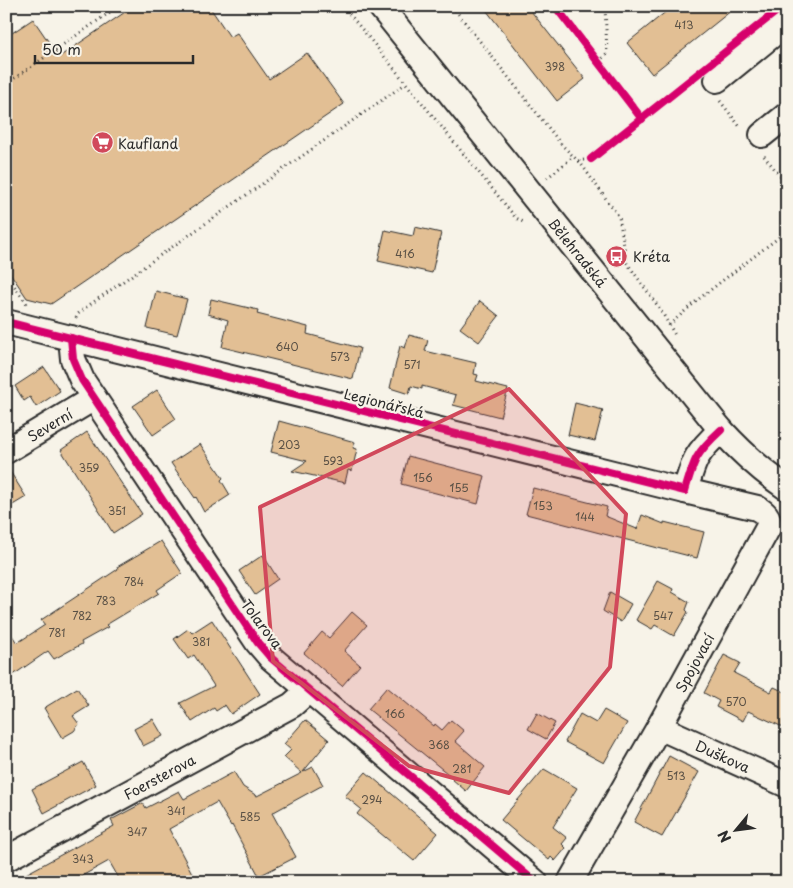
<svg xmlns="http://www.w3.org/2000/svg" width="793" height="888" font-family="'Playpen Sans',sans-serif">
	<style>
		.building { fill: #e2bf94; stroke: #2b2b2b }
		.lines { fill: none; stroke-linecap: round; stroke-linejoin: round }
		.minor-casing { stroke: #2b2b2b; stroke-width: 28 }
		.path { stroke: #2b2b2b; stroke-width: 3; stroke-dasharray: 1 4; stroke-linecap: butt }
		.minor { stroke: #f7f3e8; stroke-width: 24 }
		.cycleway-casing { stroke: #f7f3e8; stroke-width: 11 }
		.cycleway { stroke: #d6006c; stroke-width: 8 }
		.marked { fill: #d1495b; fill-opacity: 0.2; stroke: #d1495b; stroke-width: 4; stroke-linejoin: round }
		.labels { text-anchor: middle; dominant-baseline: central; stroke-width: 4.5; stroke-linejoin: round; paint-order: stroke }
		.number-label { font-size: 11px; fill: #595045 }
		.poi-label { font-size: 14px; fill: #2b2b2b; stroke: #f7f3e8; text-anchor: start }
		.street-label { font-size: 14px; fill: #2b2b2b; stroke: #f7f3e8 }
	</style>
	<rect width="100%" height="100%" fill="#f7f3e8"/>
	<filter id="ink" filterUnits="userSpaceOnUse"><feTurbulence type="fractalNoise" baseFrequency=".02" numOctaves="2"/><feDisplacementMap in="SourceGraphic" scale="10" xChannelSelector="R" yChannelSelector="G"/><feConvolveMatrix kernelMatrix="1 2 1 2 8 2 1 2 1" color-interpolation-filters="sRGB"/></filter>
	<g filter="url(#ink)">
		<g class="building">
			<path d="M134 6H209L230 37 237 33 269 79 307 53 344 104 51 304 27 298 6 267V37L33 19 59 57Z"/>
			<path d="M483 6H527L585 79 557 101Z"/>
			<path d="M673 6H737L652 74 627 43Z"/>
			<path d="M415 227 441 233 432 273 378 261 385 230 413 236Z"/>
			<path d="M156 291 187 299 177 335 147 328Z"/>
			<path d="M211 299 258 310 257 314 308 327 307 334 360 348 353 379 222 347 228 320 208 314Z"/>
			<path d="M480 301 499 316 479 342 460 328Z"/>
			<path d="M409 335 428 340 425 351 476 363 474 374 478 375 476 381 508 389 500 417 453 405 456 395 422 386V389L411 386 409 394 390 388 400 346 405 348Z"/>
			<path d="M44 367 60 391 36 407 30 397 24 401 15 386Z"/>
			<path d="M157 390 176 419 153 435 133 406Z"/>
			<path d="M575 403 603 410 595 441 568 435Z"/>
			<path d="M279 421 355 442 353 448 357 449 352 471 348 470 345 483 292 471 307 461 271 452Z"/>
			<path d="M87 432 142 514 113 533 61 450Z"/>
			<path d="M200 444 223 478 221 480 230 495 204 512 196 497 195 498 171 463Z"/>
			<path d="M408 456 485 476 478 504 401 484Z"/>
			<path d="M6 465 26 497 6 509Z"/>
			<path d="M533 488 607 507 605 516 637 529 642 515 664 524V522L704 532 697 558 526 514Z"/>
			<path d="M161 541 182 573 157 590 159 593 106 625 108 627 81 642 82 644 54 659 48 651 6 680V626L17 643 45 625 41 620 118 569 117 567Z"/>
			<path d="M263 555 278 579 255 595 239 571Z"/>
			<path d="M658 581 673 589 672 592 689 602 686 610 688 612 674 636 655 625 652 629 636 620Z"/>
			<path d="M610 592 631 604 621 622 603 611Z"/>
			<path d="M352 612 367 625 344 651 360 665 342 686 304 653 322 632 329 638Z"/>
			<path d="M212 620 260 694 231 714 225 705 216 711 214 708 192 722 180 703 214 686 194 655 188 659 174 639 188 629 192 633Z"/>
			<path d="M724 655 740 663 734 673 771 692 774 687 787 693V729L748 711 743 721 716 707 719 701 704 693Z"/>
			<path d="M387 687 434 726 435 724 442 730 451 720 464 731 455 741 485 767 466 791 452 779 453 778 368 709Z"/>
			<path d="M77 688 89 706 73 716 79 724 74 731 62 738 44 708Z"/>
			<path d="M604 710 627 723 604 763 565 742 580 714 596 723Z"/>
			<path d="M537 713 555 723 546 739 528 729Z"/>
			<path d="M153 719 163 736 143 746 134 729Z"/>
			<path d="M305 720 329 740 303 772 313 767 323 785 272 813 296 857 259 876 232 825 231 826 217 802 169 829 194 877 185 882H121L109 861 71 882H11L114 826 111 820 143 803 146 808 179 791 184 799 234 772 243 787 257 796 302 773 284 757 291 750 284 744Z"/>
			<path d="M669 756 699 772 662 837 634 822Z"/>
			<path d="M83 762 96 785 44 813 32 789Z"/>
			<path d="M544 769 577 788 553 827 567 838 562 844 566 848 555 861 551 857 549 860 501 820Z"/>
			<path d="M366 772 438 833 414 861 357 814 361 809 345 796Z"/>
		</g>
		<g class="lines">
			<defs>
				<g id="minor">
					<path id="s1" d="M380 6 721 430C741 452 762 471 787 488"/>
					<path d="M717 80 787 23"/>
					<path d="M762 135 787 115"/>
					<path d="M6 322 685 491C694 459 696 453 721 430"/>
					<path d="M71 338 73 359 82 380 258 643 270 657 535 882"/>
					<path id="s2" d="M6 451 94 398"/>
					<path id="s3" d="M659 727 787 785"/>
					<path id="s4" d="M6 859 292 705 309 690"/>
					<path id="s5" d="M570 882 659 727 769 526C769 516 765 513 757 508L685 491"/>
				</g>
			</defs>
			<use href="#minor" class="minor-casing"/>
			<g class="path">
				<path d="M343 6 516 218 525 223"/>
				<path d="M452 6 562 145 578 161 591 159 696 75"/>
				<path d="M555 6 642 119"/>
				<path d="M599 62 607 53 605 6"/>
				<path d="M6 84 119 6"/>
				<path d="M720 101 741 128"/>
				<path d="M764 156 787 184"/>
				<path d="M579 161 619 217 627 263 660 309 675 335"/>
				<path d="M547 178 573 157"/>
				<path d="M6 274 27 304"/>
				<path d="M76 318 78 314 85 308 405 84"/>
				<path d="M669 325 700 298 787 231"/>
			</g>
			<use href="#minor" class="minor"/>
			<defs>
				<g id="cycleway">
					<path d="M555 6 642 119"/>
					<path d="M591 159 783 6"/>
					<path d="M6 322 685 491C694 459 696 453 721 430"/>
					<path d="M71 338 73 359 82 380 258 643 270 657 535 882"/>
				</g>
			</defs>
			<use href="#cycleway" class="cycleway-casing"/>
			<use href="#cycleway" class="cycleway"/>
		</g>
	</g>
	<path class="marked" d="M509 389 626 514 610 667 509 793 409 766 273 661 260 507Z"/>
	<defs>
		<symbol id="supermarket-disc" viewBox="-11 -11 22 22"><circle r="9.5" fill="#d1495b" stroke="#f7f3e8"/><path d="M-6-5.5h2.5l.6 2H6L4.5 2H-2.5L-4.4-4H-6ZM-1.5 3.2a1.3 1.3 0 1 0 .1 0ZM3 3.2a1.3 1.3 0 1 0 .1 0Z" fill="#fff"/></symbol>
		<symbol id="bus-disc" viewBox="-11 -11 22 22"><circle r="9.5" fill="#d1495b" stroke="#f7f3e8"/><path d="M-5-6H5V4H4V6H2V4H-2V6H-4V4H-5ZM-3.5-4V0h7V-4ZM-3.5 1.2v1.5H-2V1.2ZM2 1.2v1.5H3.5V1.2Z" fill="#fff"/></symbol>
	</defs>
	<g fill-rule="evenodd">
		<use href="#supermarket-disc" x="90" y="130" width="25" height="25"/>
		<use href="#bus-disc" x="604" y="244" width="25" height="25"/>
	</g>
	<g class="labels">
		<g class="number-label">
			<text x="684" y="24">413</text>
			<text x="555" y="66">398</text>
			<text x="405" y="253">416</text>
			<text x="287" y="346">640</text>
			<text x="340" y="356">573</text>
			<text x="412" y="364">571</text>
			<text x="289" y="444">203</text>
			<text x="333" y="460">593</text>
			<text x="89" y="467">359</text>
			<text x="423" y="477">156</text>
			<text x="459" y="487">155</text>
			<text x="543" y="505">153</text>
			<text x="117" y="510">351</text>
			<text x="585" y="516">144</text>
			<text x="134" y="581">784</text>
			<text x="106" y="600">783</text>
			<text x="82" y="615">782</text>
			<text x="663" y="615">547</text>
			<text x="57" y="632">781</text>
			<text x="201" y="641">381</text>
			<text x="736" y="701">570</text>
			<text x="395" y="713">166</text>
			<text x="439" y="744">368</text>
			<text x="462" y="768">281</text>
			<text x="676" y="775">513</text>
			<text x="372" y="799">294</text>
			<text x="176" y="810">341</text>
			<text x="250" y="816">585</text>
			<text x="137" y="831">347</text>
			<text x="83" y="858">343</text>
		</g>
		<g class="poi-label">
			<text x="118" y="143">Kaufland</text>
			<text x="633" y="256">Kréta</text>
		</g>
		<g class="street-label">
			<text stroke="none"><textPath href="#s1" startOffset="316">Bělehradská</textPath></text>
			<text transform="translate(384 403) rotate(14)">Legionářská</text>
			<text stroke="none"><textPath href="#s2" startOffset="51">Severní</textPath></text>
			<text transform="translate(262 624) rotate(53)">Tolarova</text>
			<text stroke="none"><textPath href="#s5" startOffset="252">Spojovací</textPath></text>
			<text stroke="none"><textPath href="#s3" startOffset="70">Duškova</textPath></text>
			<text stroke="none"><textPath href="#s4" startOffset="174">Foersterova</textPath></text>
		</g>
	</g>
	<rect width="793" height="888" fill="none" stroke="#f7f3e8" stroke-width="25"/>
	<rect x="12" y="12" width="768" height="863" fill="none" stroke="#2b2b2b" stroke-width="2" filter="url(#ink)"/>
	<g transform="translate(736 830) rotate(241)" stroke="#f7f3e8" stroke-width="4" paint-order="stroke">
	<path d="M0-4L9 19L0 12L-9 19Z" fill="#2b2b2b"/>
	<text y="-8" font-size="14" font-weight="bold" text-anchor="middle" fill="#2b2b2b">N</text>
	</g>
	<path d="M35 55v8h158v-8" fill="none" stroke="#2b2b2b" stroke-width="2.5"/>
	<text x="42" y="55" font-size="15" fill="#2b2b2b" stroke="#f7f3e8" stroke-width="4" paint-order="stroke">50 m</text>
</svg>
